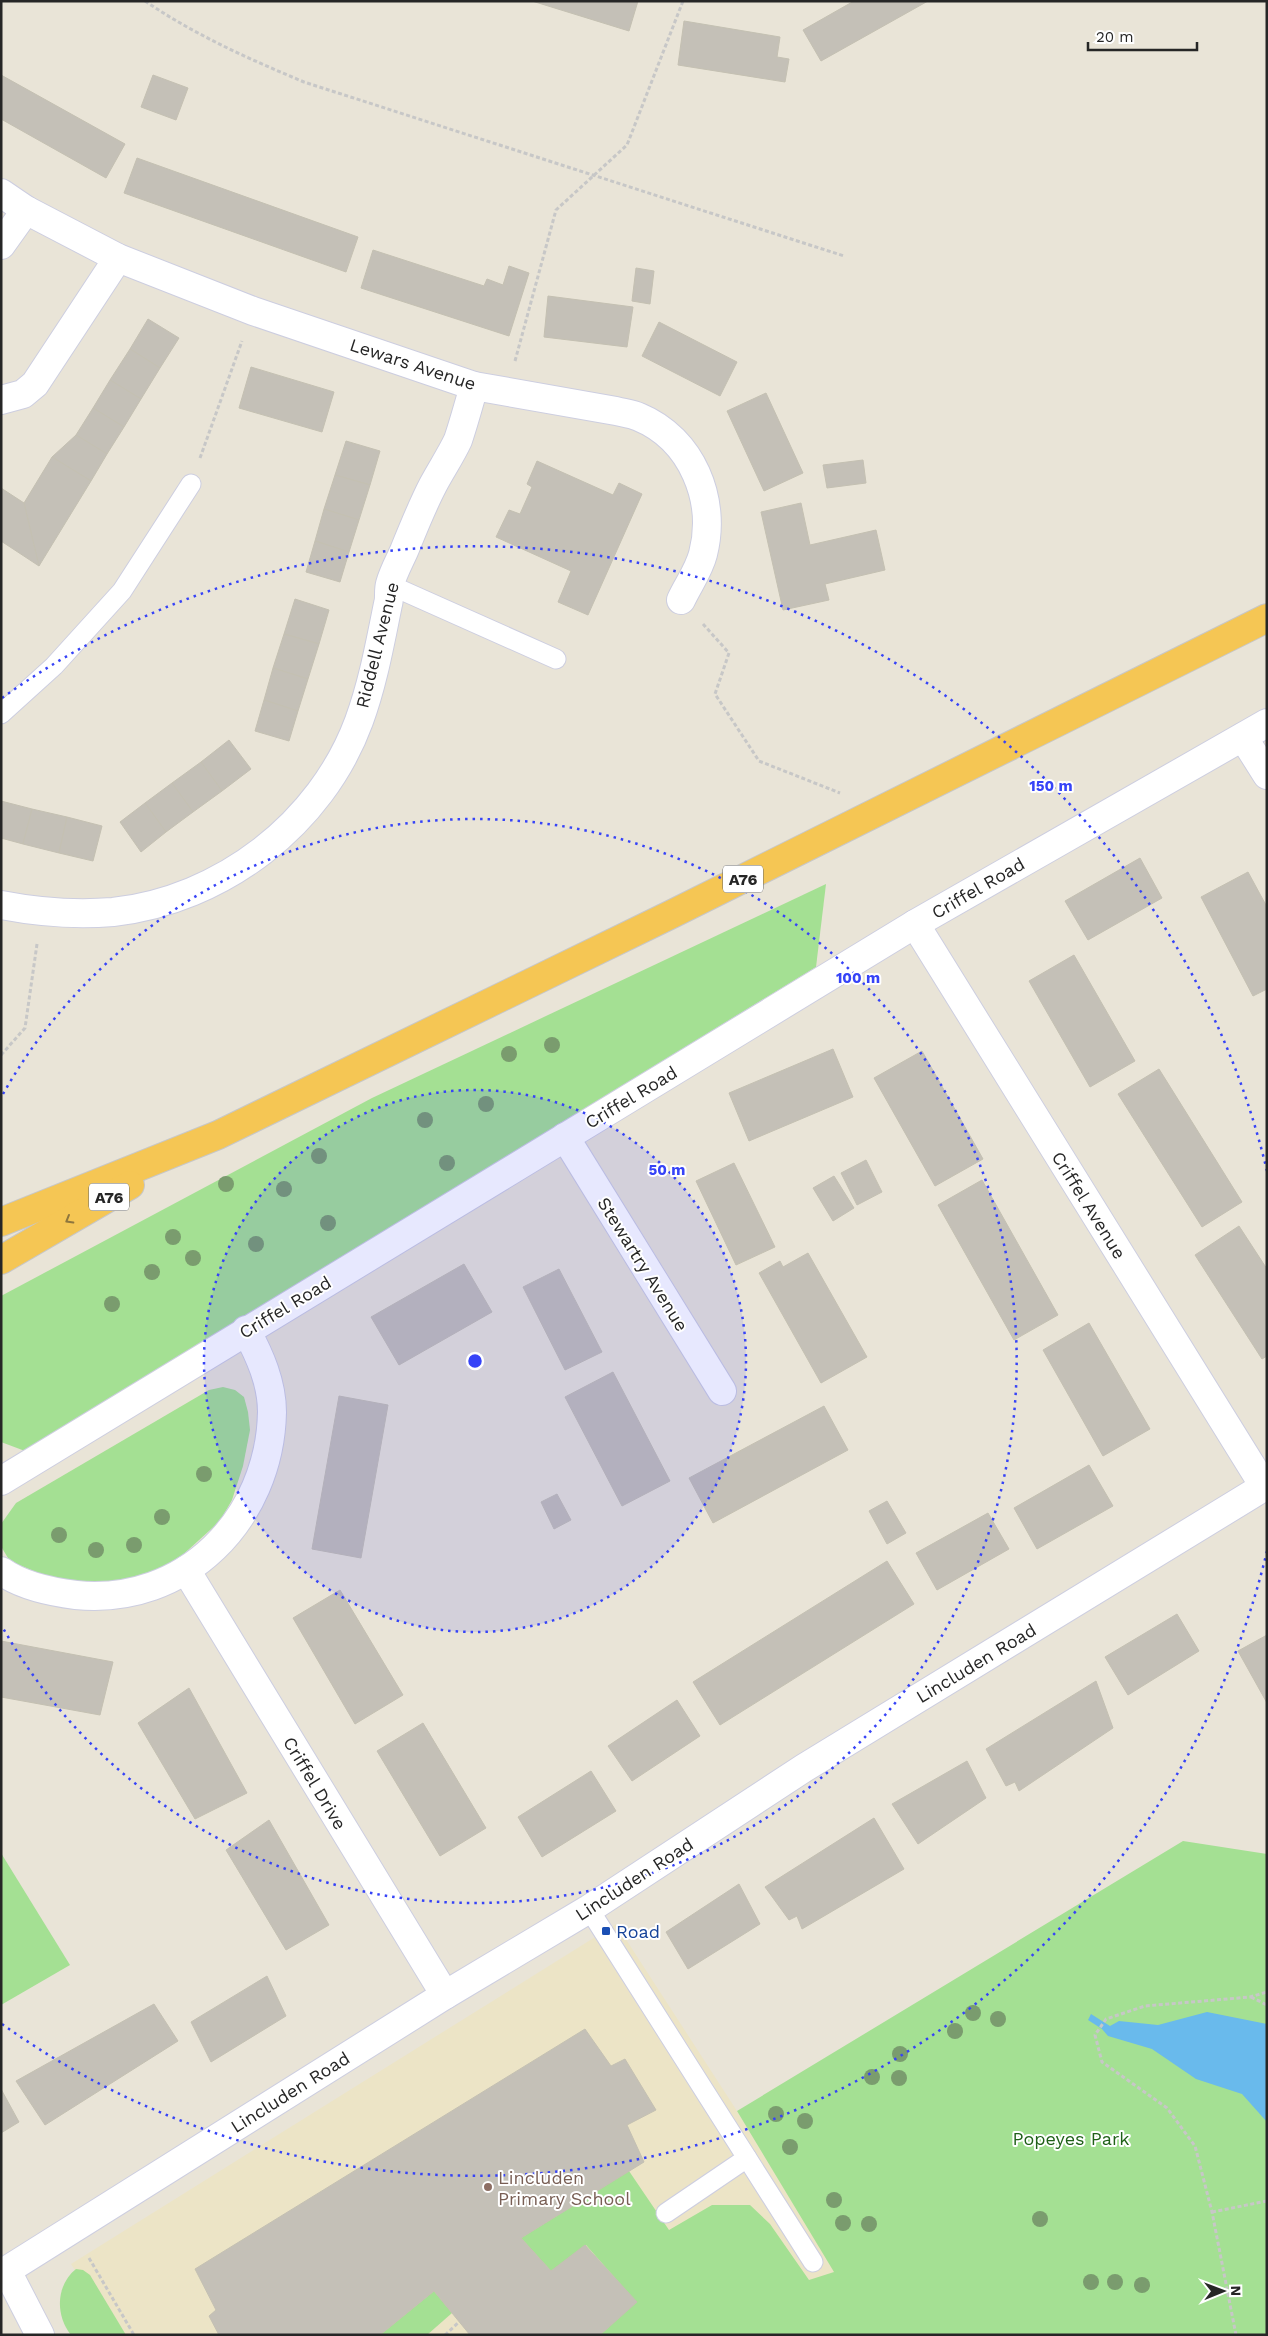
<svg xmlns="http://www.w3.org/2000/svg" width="1268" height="2336" font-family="'Work Sans',sans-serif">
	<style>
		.education { fill: #ece4c6 }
		.green { fill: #a4e093 }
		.water { fill: #69baec }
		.building { fill: #c4c0b7; stroke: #c4c0b2 }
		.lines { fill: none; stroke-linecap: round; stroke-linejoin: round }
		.service-casing { stroke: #cdcee0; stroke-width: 21 }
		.minor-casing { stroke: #cdcee0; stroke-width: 30 }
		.tertiary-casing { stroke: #cdcee0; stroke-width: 30 }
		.trunk-casing { stroke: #c7c7c7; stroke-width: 30 }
		.path { stroke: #c7c7c7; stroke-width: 3; stroke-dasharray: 4 2.5; stroke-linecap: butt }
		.service { stroke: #fff; stroke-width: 19 }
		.minor { stroke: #fff; stroke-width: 28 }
		.tertiary { stroke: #fff; stroke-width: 28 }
		.trunk { stroke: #f5c654; stroke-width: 28 }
		.tree { fill: #7a9c6e }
		.oneway { stroke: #8e763d }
		.ring { fill: none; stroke: #3643f7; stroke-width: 2.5; stroke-dasharray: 2.5 5 }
		.transit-dot { fill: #1a4fb4; stroke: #fff; stroke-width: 2 }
		.education-dot { fill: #8d6e63; stroke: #fff; stroke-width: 2 }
		.labels { text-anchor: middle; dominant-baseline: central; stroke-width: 4; stroke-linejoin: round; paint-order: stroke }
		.shield { fill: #fff; stroke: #676767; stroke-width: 1 }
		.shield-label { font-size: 16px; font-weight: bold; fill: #262626 }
		.street-label { font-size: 18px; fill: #262626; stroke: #fff }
		.transit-label { font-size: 18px; fill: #164399; stroke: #fff; text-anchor: start }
		.park-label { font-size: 18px; fill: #206119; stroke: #fff }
		.education-label { font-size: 18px; fill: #785e54; stroke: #fff; text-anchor: start }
		.centre { fill: #3643f7; stroke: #fff; stroke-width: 2.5 }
		.ring-label { font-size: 15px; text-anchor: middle; font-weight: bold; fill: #3643f7; stroke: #fff; stroke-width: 4; stroke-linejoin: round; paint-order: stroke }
	</style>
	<rect width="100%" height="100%" fill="#e9e4d7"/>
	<path class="education" d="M616 1924 737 2111 834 2271 867 2335H115L71 2264Z"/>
	<g class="green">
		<path d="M826 884 816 967 25 1451 1 1442V1296L372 1098Z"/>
		<path d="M223 1387 235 1390 244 1397 248 1412 250 1430 243 1466 232 1500 220 1521 176 1561 149 1573 110 1586 73 1585 43 1575 17 1564 8 1558 2 1548 1 1524 16 1503 209 1390Z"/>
		<path d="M1183 1841 1267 1854V2335H600L636 2302 586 2245 551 2271 521 2238 629 2171 669 2230 712 2205H750L770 2224 809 2280 834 2272 737 2111Z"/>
		<path d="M1 1853 70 1965 1 2005Z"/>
		<path d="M76 2269 83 2270 90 2275 126 2335H71C55 2315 56 2285 76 2269Z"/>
		<path d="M434 2291 452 2313 427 2335H380Z"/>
	</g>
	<path class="water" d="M1207 2012 1267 2024V2122L1242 2094 1196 2079 1152 2049 1108 2036 1102 2029 1088 2020 1091 2014 1110 2026 1119 2021 1158 2025Z"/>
	<g class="building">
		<path d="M532 1H638L629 31Z"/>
		<path d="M854 1H928L821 61 803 30Z"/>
		<path d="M684 21 780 37 777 57 789 59 785 82 678 65Z"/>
		<path d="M1 75 125 144 106 178 1 119Z"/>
		<path d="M153 75 188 88 176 120 141 107Z"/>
		<path d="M137 158 358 237 346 272 124 193Z"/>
		<path d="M373 250 484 286 487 279 503 285 509 266 529 273 509 336 361 288Z"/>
		<path d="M636 268 654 271 650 304 632 301Z"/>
		<path d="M548 296 633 307 627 347 544 337Z"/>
		<path d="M148 319 179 338 160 368 130 349Z"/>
		<path d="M659 322 737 362 720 396 642 356Z"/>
		<path d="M130 349 160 368 141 399 110 380Z"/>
		<path d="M251 367 334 392 322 432 239 408Z"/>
		<path d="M110 380 141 399 124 427 93 408Z"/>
		<path d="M766 393 803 473 764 491 727 411Z"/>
		<path d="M93 408 124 427 107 454 76 435Z"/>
		<path d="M76 435 107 454 91 481 52 457Z"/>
		<path d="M346 441 380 451 370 485 335 475Z"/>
		<path d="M52 457 91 481 39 566 24 503Z"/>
		<path d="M863 460 866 483 827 488 823 465Z"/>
		<path d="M537 461 613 495 619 483 642 494 588 615 558 602 571 571 496 537 509 510 520 514 532 487 527 484Z"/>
		<path d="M335 475 370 485 359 520 324 509Z"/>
		<path d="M1 488 24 503 39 566 1 541Z"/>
		<path d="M801 503 810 545 876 530 885 570 825 584 829 600 783 610 761 512Z"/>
		<path d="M324 509 359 520 349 552 315 541Z"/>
		<path d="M315 541 349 552 340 582 306 572Z"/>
		<path d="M295 599 329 610 319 644 284 634Z"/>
		<path d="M284 634 319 644 308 679 273 668Z"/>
		<path d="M273 668 308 679 298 711 264 700Z"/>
		<path d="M264 700 298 711 289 741 255 731Z"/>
		<path d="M229 740 251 769 222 791 201 762Z"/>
		<path d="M201 762 222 791 193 812 172 783Z"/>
		<path d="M172 783 193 812 166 832 145 803Z"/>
		<path d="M1 801 32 809 23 844 1 838Z"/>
		<path d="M145 803 166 832 141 852 120 822Z"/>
		<path d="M32 809 67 817 59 853 23 844Z"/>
		<path d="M67 817 102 826 93 861 59 853Z"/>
		<path d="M1140 858 1162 898 1088 940 1065 901Z"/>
		<path d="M1248 872 1267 907V989L1253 996 1201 897Z"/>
		<path d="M1074 955 1135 1061 1090 1087 1029 981Z"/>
		<path d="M833 1049 853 1097 749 1141 729 1093Z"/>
		<path d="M922 1051 983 1159 935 1186 874 1078Z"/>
		<path d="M1159 1069 1242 1202 1202 1227 1118 1094Z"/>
		<path d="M866 1160 882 1192 857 1205 841 1173Z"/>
		<path d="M734 1163 775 1247 736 1265 696 1181Z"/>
		<path d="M834 1176 854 1208 833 1221 813 1188Z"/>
		<path d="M982 1180 1058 1315 1014 1340 938 1205Z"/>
		<path d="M1239 1226 1267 1269V1356L1262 1359 1195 1255Z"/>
		<path d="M808 1253 867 1357 821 1383 759 1273 780 1261 783 1267Z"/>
		<path d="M464 1264 492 1312 399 1365 371 1317Z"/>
		<path d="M559 1269 602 1352 565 1370 523 1287Z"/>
		<path d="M1089 1323 1150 1429 1103 1456 1043 1350Z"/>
		<path d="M613 1372 670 1481 622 1506 565 1397Z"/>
		<path d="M339 1396 388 1405 361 1558 312 1549Z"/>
		<path d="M824 1406 848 1450 713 1523 689 1478Z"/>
		<path d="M1089 1465 1113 1506 1037 1549 1014 1508Z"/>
		<path d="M557 1494 571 1520 554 1529 541 1502Z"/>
		<path d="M887 1501 906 1533 887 1544 869 1511Z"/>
		<path d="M988 1513 1009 1549 937 1590 916 1553Z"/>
		<path d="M887 1561 914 1604 720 1725 693 1682Z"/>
		<path d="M340 1590 403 1695 355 1724 293 1618Z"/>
		<path d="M1177 1614 1199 1651 1128 1695 1105 1657Z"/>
		<path d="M1267 1635V1703L1238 1651Z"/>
		<path d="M1 1641 113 1662 100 1715 1 1697Z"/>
		<path d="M1096 1681 1113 1728 1019 1791 1015 1782 1006 1786 986 1749Z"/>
		<path d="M189 1688 247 1793 195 1819 138 1723Z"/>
		<path d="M677 1700 700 1736 632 1781 608 1746Z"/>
		<path d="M423 1723 486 1828 440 1856 377 1751Z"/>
		<path d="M967 1761 986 1798 918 1844 892 1804Z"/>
		<path d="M591 1771 616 1811 542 1857 518 1817Z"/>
		<path d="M874 1818 904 1869 802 1929 797 1916 789 1920 765 1887Z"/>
		<path d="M269 1820 329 1925 286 1950 226 1850Z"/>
		<path d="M739 1884 760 1924 688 1969 666 1932Z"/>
		<path d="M267 1976 286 2016 211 2062 191 2022Z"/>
		<path d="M154 2004 178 2041 45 2125 16 2081Z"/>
		<path d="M585 2029 611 2066 625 2059 656 2110 627 2125 644 2162 521 2238 551 2271 585 2245 637 2302 600 2335H470L434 2291 380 2335H219L209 2316 216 2310 195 2269Z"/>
		<path d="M1 2089 19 2122 1 2133Z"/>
	</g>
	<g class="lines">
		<defs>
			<g id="service">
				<path d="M390 585 556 659"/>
				<path d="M1 714 54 666 122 591 191 484"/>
				<path d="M589 1909 813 2262"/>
				<path d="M666 2213 747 2158"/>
			</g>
			<g id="minor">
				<path d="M1 193 26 210 118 258 253 311 474 386 616 411C624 413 632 414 639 417 692 439 717 500 703 554 699 570 688 585 681 600"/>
				<path d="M1 245 26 210"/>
				<path d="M1 400 23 394 35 384 118 258"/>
				<path d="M1243 737 1267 775"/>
				<path d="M1 905C37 912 76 915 113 912 222 900 321 824 359 721 373 683 380 643 388 604 390 598 388 591 390 584 393 573 399 562 404 551 413 529 422 506 433 485 441 470 451 455 458 440 464 422 469 404 474 386"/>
				<path d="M915 924 1264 1486"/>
				<path d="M565 1137 722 1391"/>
				<path d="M1 1481 915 924 1267 723"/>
				<path d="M186 1570 445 1995"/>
				<path d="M1 1571C22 1586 51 1592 76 1595 185 1606 270 1519 272 1412 272 1383 260 1356 246 1330"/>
				<path d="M1 2274 445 1995 589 1909 804 1768 1267 1485"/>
			</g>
			<path id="tertiary" d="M7 2271 40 2335"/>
			<g id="trunk">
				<path d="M1 1222 218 1135 672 914 1267 618"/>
				<path d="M1 1260 130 1185"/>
			</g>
		</defs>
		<use href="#service" class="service-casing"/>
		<use href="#minor" class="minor-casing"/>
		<use href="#tertiary" class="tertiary-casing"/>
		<use href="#trunk" class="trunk-casing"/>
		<g class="path">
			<path d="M145 1C195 35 249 59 304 82L844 256"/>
			<path d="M515 361 556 210 627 145 683 1"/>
			<path d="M200 458 242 341"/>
			<path d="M703 624 729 653 715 694 759 761 840 793"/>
			<path d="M1 1055 25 1028 37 944"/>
			<path d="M1251 1997 1267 2005"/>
			<path d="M1212 2212 1267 2201"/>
			<path d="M89 2258 134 2335"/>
			<path d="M445 2335 459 2322"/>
			<path d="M1236 2335 1212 2212 1195 2146 1167 2108 1102 2062 1095 2035 1106 2019 1145 2006 1250 1997 1267 1992"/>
		</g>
		<use href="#service" class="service"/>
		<use href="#minor" class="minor"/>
		<use href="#tertiary" class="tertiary"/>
		<use href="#trunk" class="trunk"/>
	</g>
	<g class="tree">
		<circle cx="552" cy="1045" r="8"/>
		<circle cx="509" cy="1054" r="8"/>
		<circle cx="486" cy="1104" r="8"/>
		<circle cx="425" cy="1120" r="8"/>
		<circle cx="319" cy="1156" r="8"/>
		<circle cx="447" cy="1163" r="8"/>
		<circle cx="226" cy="1184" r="8"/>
		<circle cx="284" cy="1189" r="8"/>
		<circle cx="328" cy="1223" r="8"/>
		<circle cx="173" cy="1237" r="8"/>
		<circle cx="256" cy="1244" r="8"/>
		<circle cx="193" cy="1258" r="8"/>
		<circle cx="152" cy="1272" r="8"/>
		<circle cx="112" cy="1304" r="8"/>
		<circle cx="204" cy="1474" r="8"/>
		<circle cx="162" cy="1517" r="8"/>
		<circle cx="59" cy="1535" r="8"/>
		<circle cx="134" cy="1545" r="8"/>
		<circle cx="96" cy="1550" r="8"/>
		<circle cx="973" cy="2013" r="8"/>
		<circle cx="998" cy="2019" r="8"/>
		<circle cx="955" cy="2031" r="8"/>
		<circle cx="900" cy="2054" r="8"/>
		<circle cx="872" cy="2077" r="8"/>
		<circle cx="899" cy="2078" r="8"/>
		<circle cx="776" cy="2114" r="8"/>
		<circle cx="805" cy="2121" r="8"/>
		<circle cx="790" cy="2147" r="8"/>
		<circle cx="834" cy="2200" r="8"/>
		<circle cx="1040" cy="2219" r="8"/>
		<circle cx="843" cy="2223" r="8"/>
		<circle cx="869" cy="2224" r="8"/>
		<circle cx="1091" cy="2282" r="8"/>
		<circle cx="1115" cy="2282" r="8"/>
		<circle cx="1142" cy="2285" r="8"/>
	</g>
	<defs><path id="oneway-chevron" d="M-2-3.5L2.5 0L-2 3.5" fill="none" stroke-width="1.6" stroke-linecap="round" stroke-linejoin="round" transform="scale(1.25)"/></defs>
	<use class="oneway" href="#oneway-chevron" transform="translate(69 1220) rotate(150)"/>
	<circle cx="475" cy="1361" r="271" fill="#3643f7" fill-opacity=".12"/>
	<g class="ring">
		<circle cx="475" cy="1361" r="271"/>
		<path d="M3 1094A542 542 0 1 1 3 1628"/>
		<path d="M1267 1551A814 814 0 0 1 2 2024M2 698A814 814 0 0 1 1267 1171"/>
	</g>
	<rect class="transit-dot" x="601" y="1926" width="10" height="10" rx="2.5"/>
	<circle class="education-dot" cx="488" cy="2187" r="5"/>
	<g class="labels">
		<g class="shield">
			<rect x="723" y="865.5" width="40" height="27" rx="4"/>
			<rect x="89" y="1183.5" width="40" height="27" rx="4"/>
		</g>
		<g class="shield-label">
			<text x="743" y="879">A76</text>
			<text x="109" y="1197">A76</text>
		</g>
		<g class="street-label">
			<text transform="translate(413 364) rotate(18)">Lewars Avenue</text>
			<text transform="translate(377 645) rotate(-76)">Riddell Avenue</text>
			<text transform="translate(978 888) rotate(-30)">Criffel Road</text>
			<text transform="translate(631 1097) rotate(-31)">Criffel Road</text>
			<text transform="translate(1089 1205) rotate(58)">Criffel Avenue</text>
			<text transform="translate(643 1264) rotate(58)">Stewartry Avenue</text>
			<text transform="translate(285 1307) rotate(-31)">Criffel Road</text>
			<text transform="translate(976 1663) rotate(-31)">Lincluden Road</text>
			<text transform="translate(315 1783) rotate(59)">Criffel Drive</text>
			<text transform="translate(634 1879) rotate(-33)">Lincluden Road</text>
			<text transform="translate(290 2092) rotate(-32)">Lincluden Road</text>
		</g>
		<g class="transit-label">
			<text x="616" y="1931">Road</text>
		</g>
		<g class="park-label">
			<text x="1071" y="2138">Popeyes Park</text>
		</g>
		<g class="education-label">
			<text x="498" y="2177">Lincluden<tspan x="498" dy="21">Primary School</tspan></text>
		</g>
	</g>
	<circle cx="475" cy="1361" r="8" class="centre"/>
	<g class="ring-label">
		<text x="1051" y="791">150 m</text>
		<text x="858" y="983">100 m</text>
		<text x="667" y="1175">50 m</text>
	</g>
	<rect width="1268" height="2336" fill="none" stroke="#262626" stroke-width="5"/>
	<g transform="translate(1223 2291) rotate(89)" stroke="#ffffff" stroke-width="4" paint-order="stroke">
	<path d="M0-4L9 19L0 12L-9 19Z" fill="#262626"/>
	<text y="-8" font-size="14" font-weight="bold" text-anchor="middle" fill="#262626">N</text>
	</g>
	<path d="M1088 42v8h109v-8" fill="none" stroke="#262626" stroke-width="2.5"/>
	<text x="1096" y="42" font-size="15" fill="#262626" stroke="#ffffff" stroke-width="4" paint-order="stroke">20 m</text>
</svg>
